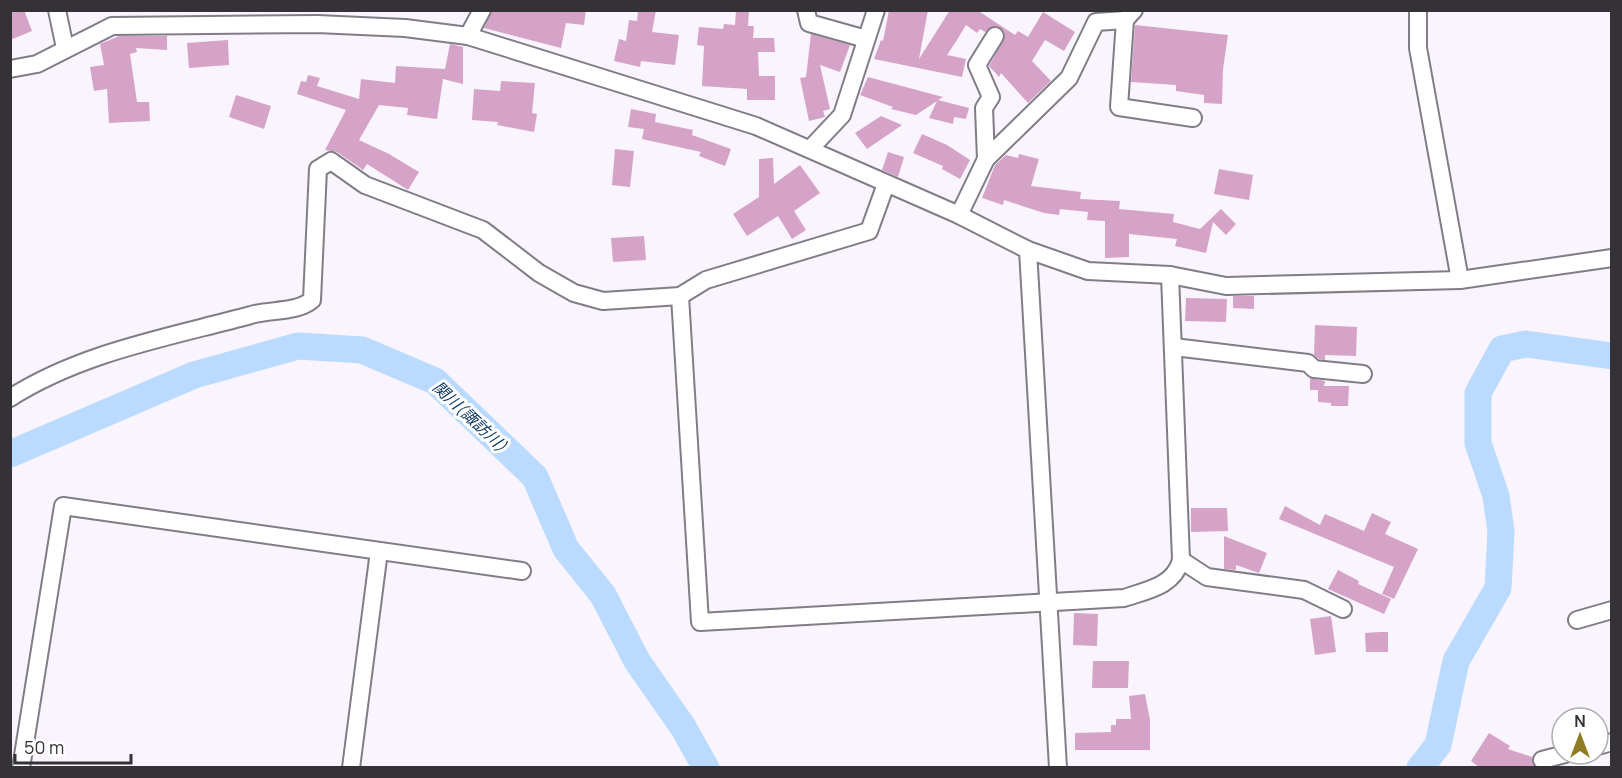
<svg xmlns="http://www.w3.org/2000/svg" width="1622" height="778" font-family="Manrope,'Noto Sans JP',sans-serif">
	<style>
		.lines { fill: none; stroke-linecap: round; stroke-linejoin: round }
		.river { stroke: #badbff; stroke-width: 27 }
		.building { fill: #d6a3c8 }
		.minor-casing { stroke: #817d86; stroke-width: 20 }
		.minor { stroke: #fff; stroke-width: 16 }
		.labels { text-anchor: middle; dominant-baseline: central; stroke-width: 6; stroke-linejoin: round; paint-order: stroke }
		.water-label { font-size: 16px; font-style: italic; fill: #0c365f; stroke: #fff }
	</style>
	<rect width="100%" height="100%" fill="#f9f4fe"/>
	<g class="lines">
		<g class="river">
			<path d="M10 454 194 375 298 346 362 350 435 381 535 477 566 549 603 595 637 661 683 727 706 768"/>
			<path d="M1420 768 1438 745 1456 661 1498 588 1501 531 1496 496 1478 443V393L1502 349 1526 344 1612 356"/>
		</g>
	</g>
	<g class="building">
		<path d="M10 10H24L32 31 10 40Z"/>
		<path d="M492 10H586L584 25 566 23 561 48 484 28Z"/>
		<path d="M638 10H656L652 32 679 35 675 65 641 61 640 67 614 61 619 39 626 41 629 20 637 21Z"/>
		<path d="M736 10H749L748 26H754L753 38H774L775 52H758L759 76H775V100H747V89L702 86 704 46 697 45 699 27 723 29 724 24 735 25Z"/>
		<path d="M889 10H928L919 59 950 10H977L1015 35 1018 31 1028 37 1043 12 1075 32 1064 51 1045 40 1032 61 1051 81 1028 103 1001 73 999 77 989 66 1005 37 1004 31 996 26 985 32 980 29 977 33 966 25 957 40 947 55 966 59 962 77 874 59 881 40 883 41Z"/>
		<path d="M1135 25 1228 35 1223 69 1222 104 1204 103V95L1176 91V85L1131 82Z"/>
		<path d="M811 34 850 45 840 72 820 65 830 109 823 111 825 117 809 121 800 78 806 77Z"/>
		<path d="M119 36H167V50L136 48 137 52 130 54 137 102H149L150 121 109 123 107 89 94 91 90 67 104 65 100 44Z"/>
		<path d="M228 40 229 65 189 68 187 43Z"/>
		<path d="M450 44 463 47V84L443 79 437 119 407 115 408 108 379 105 359 140 389 154 419 172 408 190 367 164 363 170 337 152 325 150 346 110 297 94 301 81 306 82 308 75 320 78 317 86 359 99 361 79 395 83 396 66 445 69Z"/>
		<path d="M868 77 943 97 938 100 969 108 966 119 954 117 953 124 929 118 937 101 916 115 891 109 893 107 860 95Z"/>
		<path d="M501 81 535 83 532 113 537 114 534 132 497 125 498 122 472 120 474 89 500 91Z"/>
		<path d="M236 95 271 106 264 129 229 117Z"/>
		<path d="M631 109 656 114 655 122 693 130 692 135 731 149 725 166 699 156 701 152 642 139 644 129 628 127Z"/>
		<path d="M881 116 902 125 867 149 855 133Z"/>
		<path d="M922 134 947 145 970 160 960 179 942 169 943 166 913 153Z"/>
		<path d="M615 149 634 151 630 187 612 185Z"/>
		<path d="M888 152 904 157 898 177 882 170Z"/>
		<path d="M1019 154 1039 159 1031 186 1081 192 1080 199 1120 201 1119 209 1174 214 1173 222 1200 229 1221 209 1236 224 1226 235 1213 222 1206 253 1175 246 1177 239 1129 234V257L1105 258V221L1087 220 1088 212 1060 209 1059 215 1044 213 1004 200 1003 205 982 198 995 165 1006 155 1018 158Z"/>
		<path d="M773 158 774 184 800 165 820 193 794 211 806 230 792 239 778 216 747 236 733 214 759 197V159Z"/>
		<path d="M1219 169 1253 175 1249 200 1214 194Z"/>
		<path d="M644 236 646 260 613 262 611 238Z"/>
		<path d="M1233 296H1254V309L1233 308Z"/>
		<path d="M1186 298 1227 299 1226 322 1185 321Z"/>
		<path d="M1315 325 1357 327 1356 356 1325 355V360L1319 359 1314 355Z"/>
		<path d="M1310 378 1325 381 1324 386H1349L1348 406H1331V403L1318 402V390H1310Z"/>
		<path d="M1285 506 1320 525 1325 514 1364 531 1372 513 1391 522 1385 534 1418 549 1394 599 1382 594 1394 567 1279 519Z"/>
		<path d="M1191 508H1227L1228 531 1191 532Z"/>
		<path d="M1224 536 1267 553 1259 573 1236 565V570L1224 569Z"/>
		<path d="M1338 570 1359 581 1358 584 1391 599 1384 614 1328 589Z"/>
		<path d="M1074 613 1098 614 1097 646 1073 645Z"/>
		<path d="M1331 616 1336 652 1315 655 1310 619Z"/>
		<path d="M1380 632H1388V652H1366L1365 633Z"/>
		<path d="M1093 661H1129L1128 688H1092Z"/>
		<path d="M1145 694 1150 720V750H1075V733L1111 732V725H1116V719H1131L1129 696Z"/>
		<path d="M1489 733 1510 746 1508 749 1532 757 1535 768H1480L1471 761Z"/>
	</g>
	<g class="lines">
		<defs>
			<g id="minor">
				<path d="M57 10 65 48"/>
				<path d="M806 10 809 23 866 39"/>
				<path d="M1418 10V48L1460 280"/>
				<path d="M1125 20 1119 107 1193 118"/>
				<path d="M468 36 482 10"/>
				<path d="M10 69 37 64 112 26 317 24 405 28 468 36 756 126 959 215 1028 250 1088 271 1170 275 1226 286 1460 280 1612 258"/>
				<path d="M810 149 842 115 876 10"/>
				<path d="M986 159 984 108 991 97 977 65 995 36"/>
				<path d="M959 215 986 159 1069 78 1096 22 1125 20 1134 10"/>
				<path d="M1028 250 1058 768"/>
				<path d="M680 296 700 622 1124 598C1148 590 1174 586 1181 560L1170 275"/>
				<path d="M1174 347 1308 363 1314 369 1363 374"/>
				<path d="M10 398C82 352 170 337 251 315 271 309 296 313 312 300L318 169 331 161 365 185 483 230 539 273 574 293 603 301 680 296 706 280 869 231 886 184"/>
				<path d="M1181 560 1207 577 1304 590 1343 609"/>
				<path d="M1577 620 1612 610"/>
				<path d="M1598 746 1612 742"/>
				<path d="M1542 760 1565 754"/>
				<path d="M21 768 63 506 522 571"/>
				<path d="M351 768 379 551"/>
			</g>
		</defs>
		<use href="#minor" class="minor-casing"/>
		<use href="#minor" class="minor"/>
	</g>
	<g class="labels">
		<g class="water-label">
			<text transform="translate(470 416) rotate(43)">関川(諏訪川)</text>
		</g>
	</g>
	<rect width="1622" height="778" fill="none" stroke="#343236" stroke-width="24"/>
	<g transform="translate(1580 736)"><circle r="28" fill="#ffffff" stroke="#aeadaf" stroke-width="1.5"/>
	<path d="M0-4.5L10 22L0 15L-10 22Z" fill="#8f7b21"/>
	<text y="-9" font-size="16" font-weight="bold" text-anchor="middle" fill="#343236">N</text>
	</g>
	<path d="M15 754v9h116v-9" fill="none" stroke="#343236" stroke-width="3"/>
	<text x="24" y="754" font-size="18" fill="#343236" stroke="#ffffff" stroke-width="4.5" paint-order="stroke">50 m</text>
</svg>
